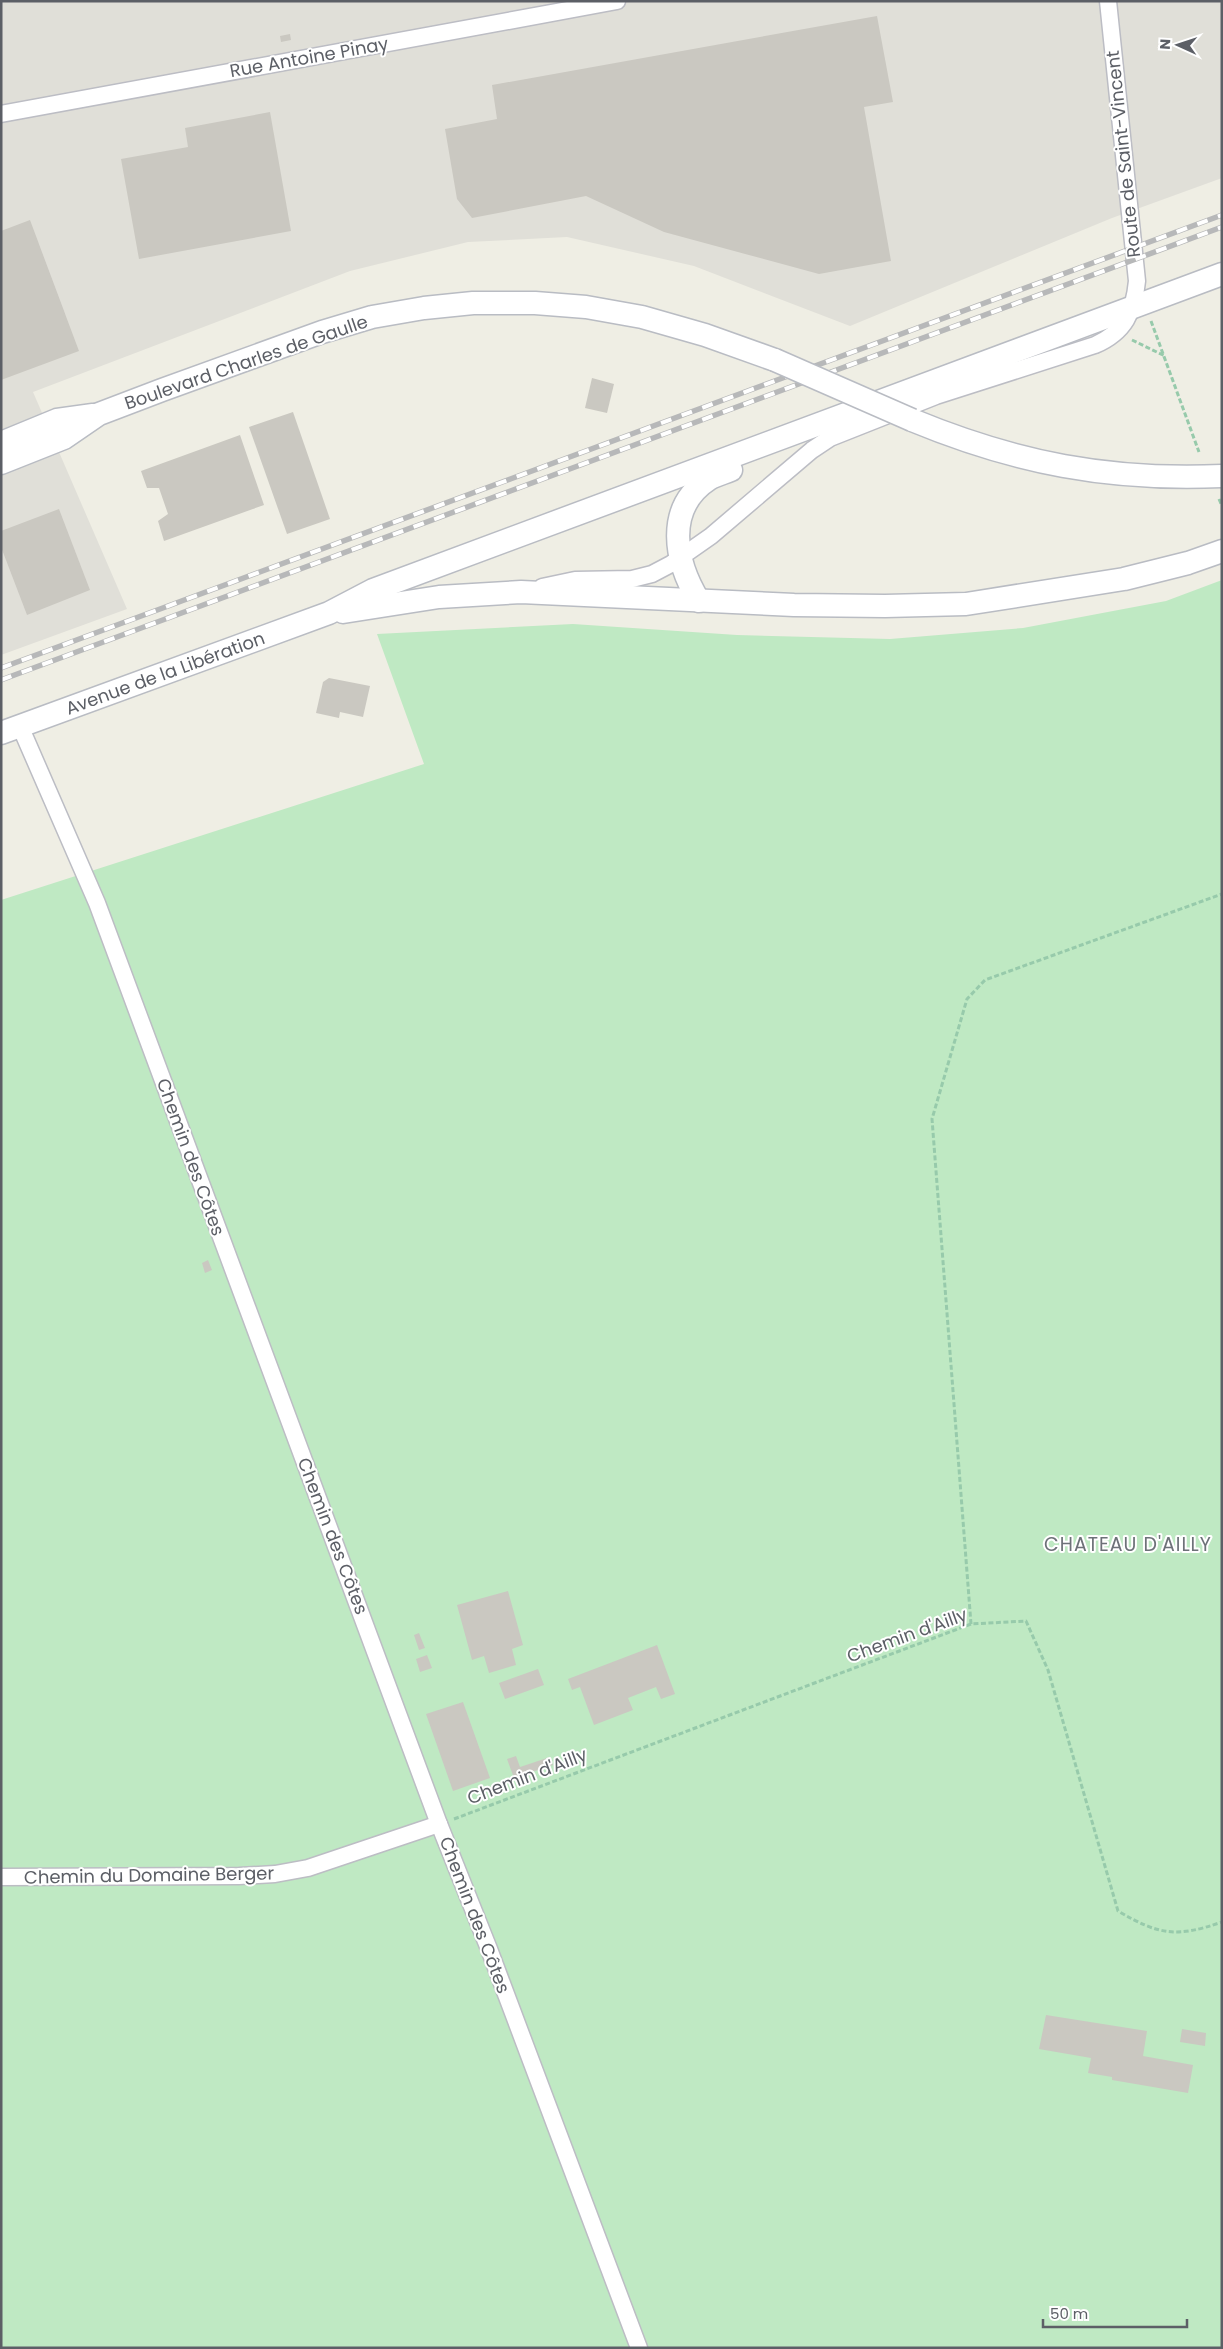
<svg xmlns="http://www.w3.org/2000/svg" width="1223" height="2349" font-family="Poppins,sans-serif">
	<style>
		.industrial { fill: #e0dfd8 }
		.green { fill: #bfe9c3 }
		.building { fill: #cac8c1 }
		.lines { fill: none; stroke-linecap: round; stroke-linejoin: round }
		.street-casing { stroke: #bcbdc4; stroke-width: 19 }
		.secondary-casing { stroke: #b9bcc3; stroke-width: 25 }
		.path { stroke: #97caab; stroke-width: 3; stroke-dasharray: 5 2.5; stroke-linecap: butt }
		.street { stroke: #fff; stroke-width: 16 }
		.secondary { stroke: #fff; stroke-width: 22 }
		.rail-casing { stroke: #b7b8b9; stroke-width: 5.5 }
		.rail { stroke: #fff; stroke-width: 4; stroke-dasharray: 11; stroke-linecap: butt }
		.secondary-bridge-casing { stroke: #b9bcc3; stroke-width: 25; stroke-linecap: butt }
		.secondary-bridge { stroke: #fff; stroke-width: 22 }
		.labels { text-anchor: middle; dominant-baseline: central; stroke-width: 4; stroke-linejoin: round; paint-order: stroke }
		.street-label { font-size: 18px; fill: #5c5f66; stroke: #fff }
		.neighbourhood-label { font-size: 19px; letter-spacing: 1px; fill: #6d7178; stroke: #fff }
	</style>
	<rect width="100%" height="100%" fill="#efeee4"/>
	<path class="industrial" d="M1 1H1222V178L1112 218 850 326 694 266 567 237 468 242 350 271 33 392 127 609 1 655Z"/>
	<path class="green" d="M1222 580V2348H1V900L424 764 377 634 573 624 737 635 890 639 1023 628 1166 601Z"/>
	<g class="building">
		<path d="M877 16 893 102 864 107 891 261 819 274 664 232 586 196 472 218 457 199 445 129 497 119 492 85Z"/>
		<path d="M290 34 291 40 281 42 280 36Z"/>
		<path d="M270 112 291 231 139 259 121 159 188 147 185 128Z"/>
		<path d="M30 220 79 351 1 380V231Z"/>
		<path d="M592 378 614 384 607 413 585 408Z"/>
		<path d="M293 412 330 519 287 534 249 427Z"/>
		<path d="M240 435 264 505 164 541 158 521 168 514 159 488H147L141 471Z"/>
		<path d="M59 509 90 590 27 615 1 547V531Z"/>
		<path d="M329 678 370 686 363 717 340 712 339 718 316 713 323 682Z"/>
		<path d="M208 1260 212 1270 205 1273 202 1263Z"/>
		<path d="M508 1591 523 1645 512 1649 516 1665 489 1673 484 1656 472 1660 457 1605Z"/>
		<path d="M419 1633 425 1648 419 1650 414 1635Z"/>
		<path d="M657 1645 675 1694 661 1699 656 1687 628 1698 633 1710 594 1725 580 1687 572 1690 568 1679Z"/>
		<path d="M427 1655 432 1668 420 1672 416 1659Z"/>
		<path d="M538 1669 544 1685 505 1699 499 1683Z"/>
		<path d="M463 1702 490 1778 453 1791 426 1714Z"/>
		<path d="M516 1756 520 1767 550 1757 553 1765 514 1778 507 1759Z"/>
		<path d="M1046 2015 1147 2031 1143 2056 1193 2065 1188 2093 1112 2080V2077L1088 2073 1091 2058 1039 2049Z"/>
		<path d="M1182 2029 1206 2033 1205 2046 1180 2042Z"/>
	</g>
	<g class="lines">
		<defs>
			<g id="street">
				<path d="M1 114 617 1"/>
				<path d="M542 587 575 580 632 579 652 574 671 564 711 536 812 450 830 438 936 396 1095 345C1125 332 1134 312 1137 281L1108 1"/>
				<path d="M20 726 97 903 439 1824 489 1949 639 2348"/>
				<path d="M1 1877 239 1876 275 1874 308 1868 439 1824"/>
			</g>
			<g id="secondary">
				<path d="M912 420C1016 463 1109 481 1222 476"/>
				<path d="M1 443 57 420 93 415"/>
				<path d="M1 463 64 438 99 414 162 390 322 332 372 317 424 308 473 303H535L586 307 642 317 705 335 775 360"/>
				<path d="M699 601C675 562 664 508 709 479 715 475 724 473 731 470"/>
				<path d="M343 612 439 597 521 592 794 605 885 606 966 604 1124 579 1188 563 1222 551"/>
				<path d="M1 733 329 613 373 590 1222 274"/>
			</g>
		</defs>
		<use href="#street" class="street-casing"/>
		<use href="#secondary" class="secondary-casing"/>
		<g class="path">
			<path d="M1151 321 1199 452"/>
			<path d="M1132 340 1165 356"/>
			<path d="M1219 499 1222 506"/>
			<path d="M971 1624 932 1119 967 999 985 980 1222 894"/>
			<path d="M454 1819 971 1624 1026 1621 1048 1670 1118 1911C1159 1935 1176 1938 1222 1922"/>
		</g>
		<use href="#street" class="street"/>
		<use href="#secondary" class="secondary"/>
		<defs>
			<g id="rail">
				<path d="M1 668 1222 215"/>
				<path d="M1 680 1222 227"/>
			</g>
		</defs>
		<use href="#rail" class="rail-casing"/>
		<use href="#rail" class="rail"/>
		<defs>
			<path id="secondary-bridge" d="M775 360 912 420"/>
		</defs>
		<use href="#secondary-bridge" class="secondary-bridge-casing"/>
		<use href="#secondary-bridge" class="secondary-bridge"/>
	</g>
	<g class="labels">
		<g class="street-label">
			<text transform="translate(309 57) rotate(-10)">Rue Antoine Pinay</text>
			<text transform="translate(1123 154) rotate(-96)">Route de Saint-Vincent</text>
			<text transform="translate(246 362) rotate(-19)">Boulevard Charles de Gaulle</text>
			<text transform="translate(165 673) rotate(-20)">Avenue de la Libération</text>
			<text transform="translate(191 1157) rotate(70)">Chemin des Côtes</text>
			<text transform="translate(333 1536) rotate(69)">Chemin des Côtes</text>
			<text transform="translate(907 1635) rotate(-20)">Chemin d'Ailly</text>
			<text transform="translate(527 1776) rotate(-21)">Chemin d'Ailly</text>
			<text transform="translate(149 1875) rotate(-1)">Chemin du Domaine Berger</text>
			<text transform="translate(475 1915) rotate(69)">Chemin des Côtes</text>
		</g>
		<g class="neighbourhood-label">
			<text x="1128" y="1544">CHATEAU D'AILLY</text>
		</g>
	</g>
	<rect width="1223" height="2349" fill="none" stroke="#5c5f66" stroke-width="5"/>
	<g transform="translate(1178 45) rotate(273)" stroke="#ffffff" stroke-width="4" paint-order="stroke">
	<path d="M0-4L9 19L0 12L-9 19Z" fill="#5c5f66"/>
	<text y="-8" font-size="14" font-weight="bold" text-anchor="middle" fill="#5c5f66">N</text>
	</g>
	<path d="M1043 2319v8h144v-8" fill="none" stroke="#5c5f66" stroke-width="2.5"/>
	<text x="1050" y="2319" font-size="15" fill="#5c5f66" stroke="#ffffff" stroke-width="4" paint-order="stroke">50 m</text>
</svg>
